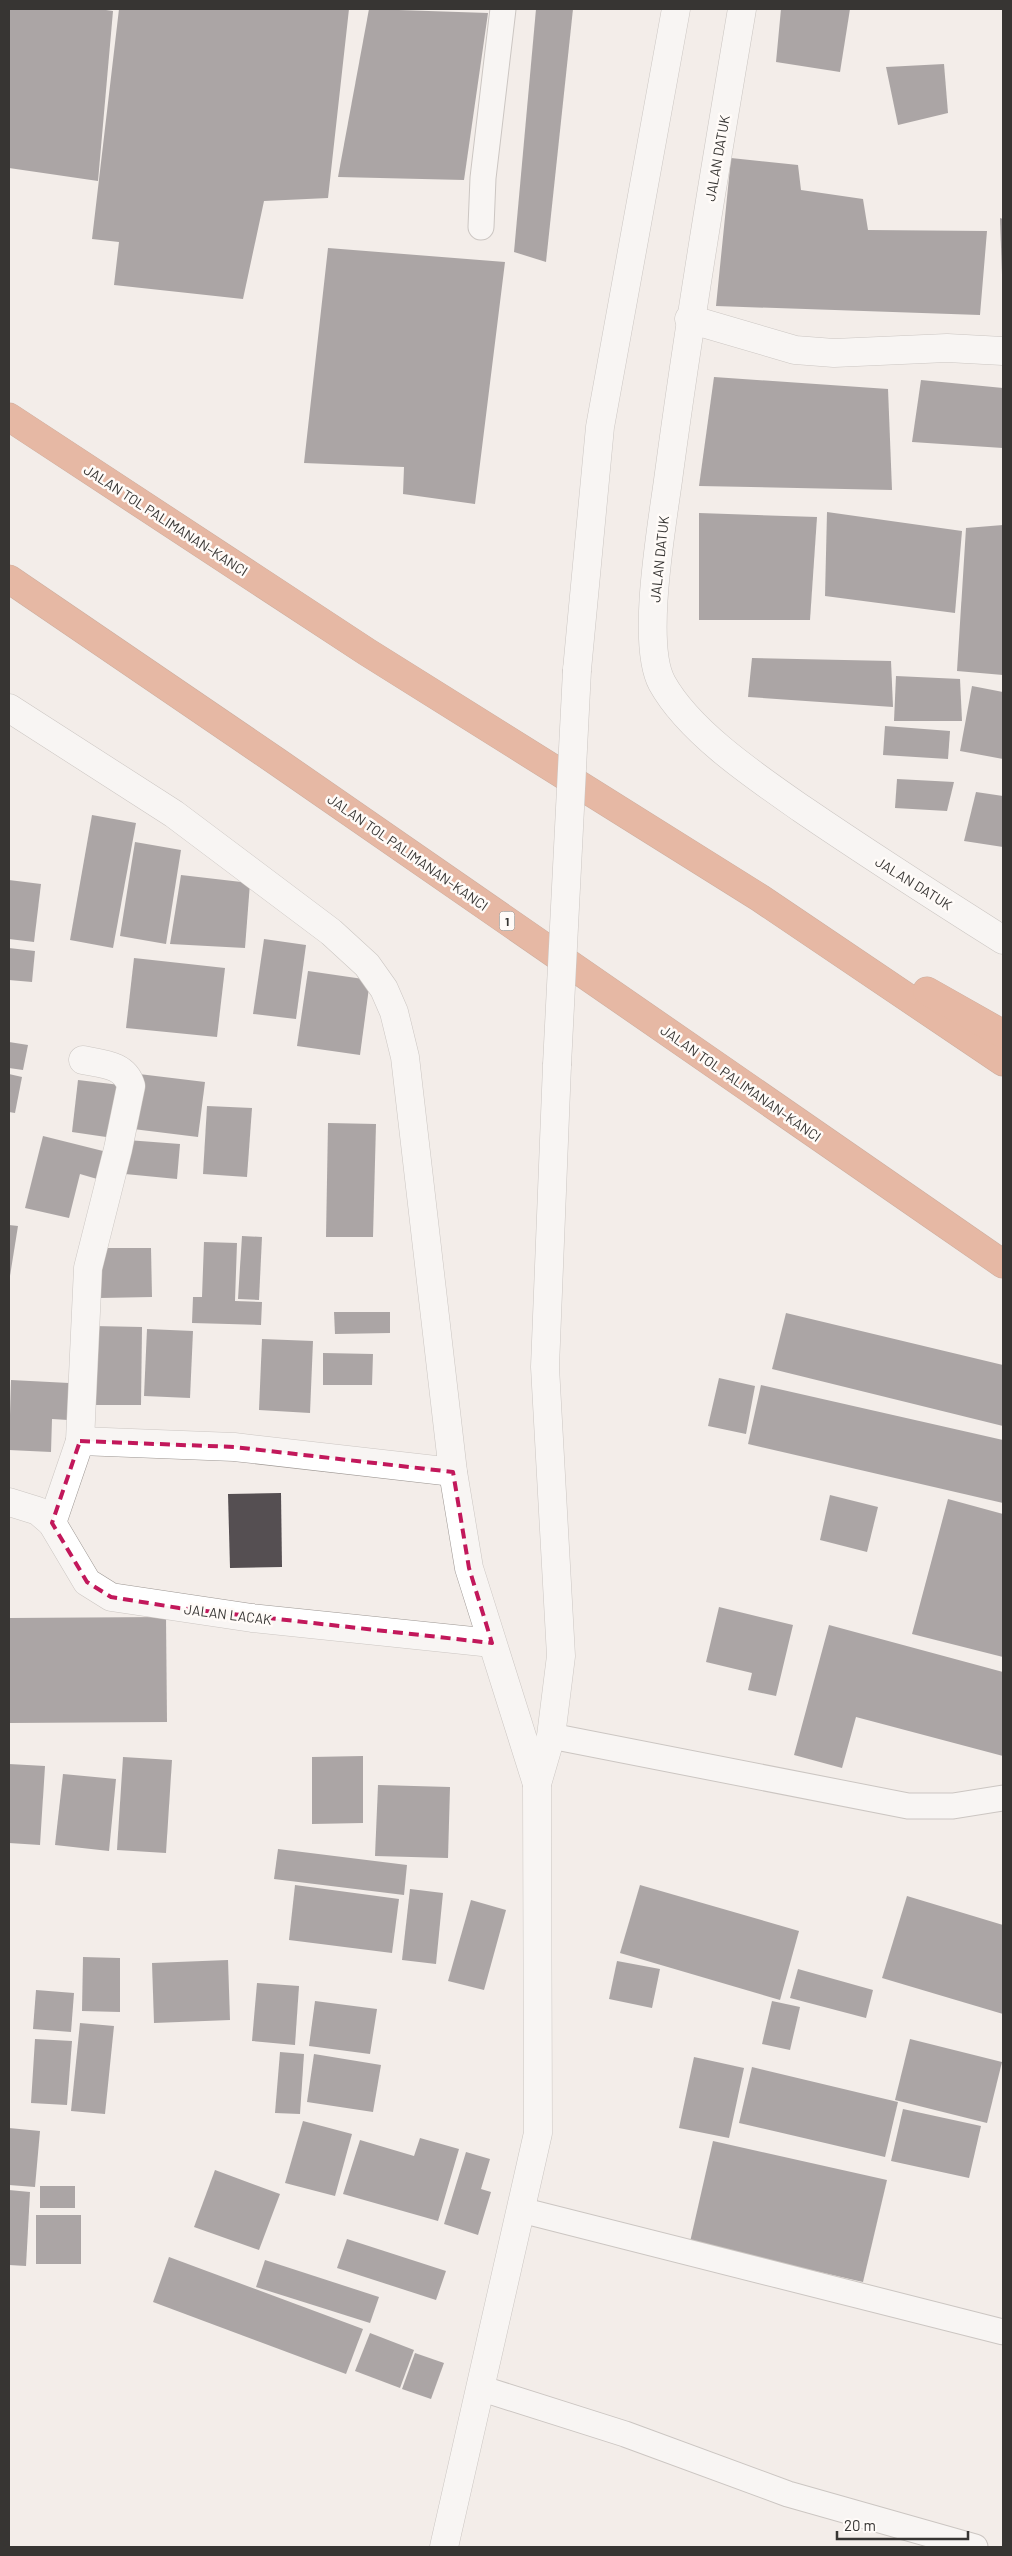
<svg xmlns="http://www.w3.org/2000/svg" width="1012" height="2556" font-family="Barlow,sans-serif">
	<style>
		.building { fill: #554f52 }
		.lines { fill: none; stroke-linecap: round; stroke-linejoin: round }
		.lane-casing { stroke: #9d9793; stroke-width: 27 }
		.street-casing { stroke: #9d9793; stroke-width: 29 }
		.highway-casing { stroke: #9f6146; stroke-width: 29 }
		.lane { stroke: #fff; stroke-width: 25 }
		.street { stroke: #fff; stroke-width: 28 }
		.highway { stroke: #d77950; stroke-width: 28 }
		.street-bridge-casing { stroke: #9d9793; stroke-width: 29; stroke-linecap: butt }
		.street-bridge { stroke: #fff; stroke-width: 28 }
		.marked { fill: none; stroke: #c2185b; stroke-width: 4; stroke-dasharray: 10 6; stroke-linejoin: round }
		.labels { text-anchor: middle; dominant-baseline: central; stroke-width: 5; stroke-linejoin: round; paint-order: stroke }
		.shield { fill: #fffbf8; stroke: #73706e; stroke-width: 1 }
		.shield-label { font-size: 12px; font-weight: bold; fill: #373533 }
		.street-label { font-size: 14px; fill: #373533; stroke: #fffbf8 }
	</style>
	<rect width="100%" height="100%" fill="#f3ede9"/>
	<g class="building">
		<path d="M9 9H99L113 11 98 181 9 168Z"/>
		<path d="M119 9H349L328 198 264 201 243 299 114 285 119 242 92 239Z"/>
		<path d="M369 9 488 13 464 180 338 177Z"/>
		<path d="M536 9H573L546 262 514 252Z"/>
		<path d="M781 9H850L840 72 776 62Z"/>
		<path d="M944 64 948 113 898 125 886 67Z"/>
		<path d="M731 158 798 165 801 190 863 199 868 230 987 231 980 315 716 306Z"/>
		<path d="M1000 218 1003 219V274H1002Z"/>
		<path d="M328 248 505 262 475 504 403 494 404 467 304 463Z"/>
		<path d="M714 377 888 389 892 490 699 486Z"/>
		<path d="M921 380 1003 388V448L912 442Z"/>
		<path d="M827 512 962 531 955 613 825 596Z"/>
		<path d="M699 513 817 517 810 620H699Z"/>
		<path d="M1003 525V675L957 671 966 528Z"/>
		<path d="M752 658 891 661 893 707 748 697Z"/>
		<path d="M896 676 960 679 962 721H894Z"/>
		<path d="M972 686 1003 692V759L960 751Z"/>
		<path d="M885 726 950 731 948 759 883 755Z"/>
		<path d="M897 779 954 782 947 811 895 808Z"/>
		<path d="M976 792 1003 796V847L964 841Z"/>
		<path d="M92 815 136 823 113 948 70 940Z"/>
		<path d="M135 842 181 850 166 944 120 936Z"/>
		<path d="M181 875 250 883 245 948 170 944Z"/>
		<path d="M9 880 41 884 34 942 9 939Z"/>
		<path d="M264 939 306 945 296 1019 253 1014Z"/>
		<path d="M9 948 35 951 32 982 9 980Z"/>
		<path d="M134 958 225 968 217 1037 126 1028Z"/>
		<path d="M308 971 370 980 360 1055 297 1046Z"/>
		<path d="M9 1042 28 1045 23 1070 9 1068Z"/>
		<path d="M9 1074 22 1077 15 1113 9 1112Z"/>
		<path d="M139 1074 205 1082 198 1137 133 1129Z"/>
		<path d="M78 1080 120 1085 113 1138 72 1132Z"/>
		<path d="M207 1106 252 1108 247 1177 203 1174Z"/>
		<path d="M328 1123 376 1124 373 1237H326Z"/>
		<path d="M43 1136 111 1153 104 1181 80 1174 69 1218 25 1208Z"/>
		<path d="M127 1140 180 1144 177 1179 125 1174Z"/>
		<path d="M9 1225 18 1226 10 1276H9Z"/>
		<path d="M242 1236 262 1237 259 1300 238 1299Z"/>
		<path d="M204 1242 237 1243 235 1301 262 1302 261 1325 192 1323 193 1297H202Z"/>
		<path d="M100 1248H151L152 1297 100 1298Z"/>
		<path d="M334 1312H390V1333L335 1334Z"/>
		<path d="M786 1313 1003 1365V1426L772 1369Z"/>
		<path d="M93 1326 142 1327 141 1405H91Z"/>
		<path d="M147 1329 193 1331 190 1398 144 1396Z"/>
		<path d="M262 1339 313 1341 310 1413 259 1410Z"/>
		<path d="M323 1353 373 1354 372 1385H323Z"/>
		<path d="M719 1378 755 1386 746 1434 708 1426Z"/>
		<path d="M11 1380 69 1383 68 1420 52 1419 51 1452 9 1450Z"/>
		<path d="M761 1385 1003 1440V1503L748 1444Z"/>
		<path d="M281 1493 282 1567 230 1568 228 1494Z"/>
		<path d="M830 1495 878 1507 867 1552 820 1540Z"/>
		<path d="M948 1499 1003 1514V1657L912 1634Z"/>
		<path d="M719 1607 793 1625 776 1696 748 1690 752 1673 706 1662Z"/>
		<path d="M166 1617 167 1722 9 1723V1618Z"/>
		<path d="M829 1625 1003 1672V1756L856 1717 842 1768 794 1755Z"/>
		<path d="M363 1756V1823L312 1824V1757Z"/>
		<path d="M123 1757 172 1760 166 1853 117 1850Z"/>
		<path d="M9 1764 45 1766 40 1845 9 1843Z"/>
		<path d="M63 1774 116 1779 109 1851 55 1845Z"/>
		<path d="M378 1785 450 1787 448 1858 375 1856Z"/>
		<path d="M278 1849 407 1865 404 1895 274 1879Z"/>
		<path d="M295 1885 399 1899 392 1953 289 1940Z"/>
		<path d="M640 1885 799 1931 780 2000 620 1953Z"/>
		<path d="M410 1889 443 1893 436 1964 402 1960Z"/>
		<path d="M907 1896 1003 1925V2014L882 1978Z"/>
		<path d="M471 1900 506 1910 484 1990 448 1981Z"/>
		<path d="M83 1957 120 1958V2012L82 2011Z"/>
		<path d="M228 1960 230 2020 154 2023 152 1963Z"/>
		<path d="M617 1961 660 1969 652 2008 609 1999Z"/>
		<path d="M798 1969 873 1990 866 2018 790 1998Z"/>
		<path d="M257 1983 299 1986 295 2045 252 2041Z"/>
		<path d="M36 1990 74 1993 71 2032 33 2029Z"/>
		<path d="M315 2001 377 2009 370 2054 309 2046Z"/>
		<path d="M772 2001 800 2007 790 2050 762 2044Z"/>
		<path d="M80 2023 114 2026 105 2114 71 2111Z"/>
		<path d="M35 2039 72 2041 67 2105 31 2103Z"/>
		<path d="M910 2039 1002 2062 987 2123 895 2100Z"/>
		<path d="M280 2052 304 2054 300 2114 275 2113Z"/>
		<path d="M314 2054 381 2065 373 2112 307 2102Z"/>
		<path d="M694 2057 744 2068 729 2138 679 2128Z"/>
		<path d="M752 2067 898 2102 885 2157 739 2123Z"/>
		<path d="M903 2109 981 2126 969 2178 891 2161Z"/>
		<path d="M303 2121 352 2134 335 2196 285 2183Z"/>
		<path d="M9 2128 40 2131 35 2187 9 2185Z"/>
		<path d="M420 2138 459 2149 438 2221 343 2194 360 2140 414 2156Z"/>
		<path d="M713 2141 887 2180 863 2282 690 2242Z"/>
		<path d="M466 2152 490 2159 481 2189 491 2192 478 2235 444 2224Z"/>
		<path d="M215 2170 280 2194 259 2250 194 2227Z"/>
		<rect x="40" y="2186" width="35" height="22"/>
		<path d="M9 2190 30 2192 26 2266 9 2265Z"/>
		<rect x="36" y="2215" width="45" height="49"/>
		<path d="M347 2239 446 2271 436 2300 337 2268Z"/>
		<path d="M169 2257 363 2329 346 2374 153 2302Z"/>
		<path d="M265 2260 379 2297 370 2323 256 2287Z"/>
		<path d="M370 2333 414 2350 400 2388 355 2371Z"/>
		<path d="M415 2353 444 2363 431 2399 402 2389Z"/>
	</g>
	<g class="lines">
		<defs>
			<g id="lane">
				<path d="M481 227 483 178 503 9"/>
				<path d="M551 1736 908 1806H953L1003 1798"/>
				<path d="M521 2210 1003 2332"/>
				<path d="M480 2388 625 2434 788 2494 975 2547"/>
			</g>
			<g id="street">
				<path d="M742 9C716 163 690 317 669 473 663 520 640 643 662 683 689 732 756 777 802 809 868 854 935 897 1003 940"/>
				<path d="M689 319 795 350 834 353 947 348 1003 351"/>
				<path d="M577 670 600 427 676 9"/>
				<path d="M9 708 174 814 331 932 367 965 384 989 394 1012 405 1057 453 1472 469 1568 537 1784"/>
				<path d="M80 1441 88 1268 118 1149 131 1086C125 1064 102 1064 83 1060"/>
				<path d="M9 1502 38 1511 52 1523 87 1582 111 1597 252 1618 492 1643"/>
				<path d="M52 1523 80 1441 234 1447 453 1472"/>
				<path d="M444 2547 538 2133 537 1784 551 1736 561 1656 545 1367 557 1065"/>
			</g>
			<g id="highway">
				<path d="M9 417 367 652 760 898 1003 1062"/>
				<path d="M9 579 276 761 1003 1264"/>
				<path d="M927 991 1003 1034"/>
			</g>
		</defs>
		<use href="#lane" class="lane-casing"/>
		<use href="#street" class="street-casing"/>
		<use href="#highway" class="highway-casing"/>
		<use href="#lane" class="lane"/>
		<use href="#street" class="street"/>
		<use href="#highway" class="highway"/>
		<defs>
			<path id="street-bridge" d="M557 1065 577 670"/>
		</defs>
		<use href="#street-bridge" class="street-bridge-casing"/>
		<use href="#street-bridge" class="street-bridge"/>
	</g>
	<path d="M0 0H1012V2556H0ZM80 1441 234 1447 453 1472 469 1568 492 1643 179 1608 111 1597 87 1582 52 1523Z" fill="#f3ede9" fill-opacity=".55" fill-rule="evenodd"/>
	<path class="marked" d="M80 1441 234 1447 453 1472 469 1568 492 1643 179 1608 111 1597 87 1582 52 1523Z"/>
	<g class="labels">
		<rect class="shield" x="499.5" y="911.5" width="15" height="19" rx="4"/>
		<g class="shield-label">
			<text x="507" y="921">1</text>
		</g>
		<g class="street-label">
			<text transform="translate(717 158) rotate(-80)">JALAN DATUK</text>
			<text transform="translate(166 520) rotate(33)">JALAN TOL PALIMANAN–KANCI</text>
			<text transform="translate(659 559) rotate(-84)">JALAN DATUK</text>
			<text transform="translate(408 852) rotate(35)">JALAN TOL PALIMANAN–KANCI</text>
			<text transform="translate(914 883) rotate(32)">JALAN DATUK</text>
			<text transform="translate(741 1083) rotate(35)">JALAN TOL PALIMANAN–KANCI</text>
			<text transform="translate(228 1614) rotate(7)">JALAN LACAK</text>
		</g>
	</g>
	<rect width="1012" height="2556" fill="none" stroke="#373533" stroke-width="20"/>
	<path d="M837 2531v8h131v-8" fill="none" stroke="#373533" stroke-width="2.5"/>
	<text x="844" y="2531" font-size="15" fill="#373533" stroke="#fffbf8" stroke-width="4" paint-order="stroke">20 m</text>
</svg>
